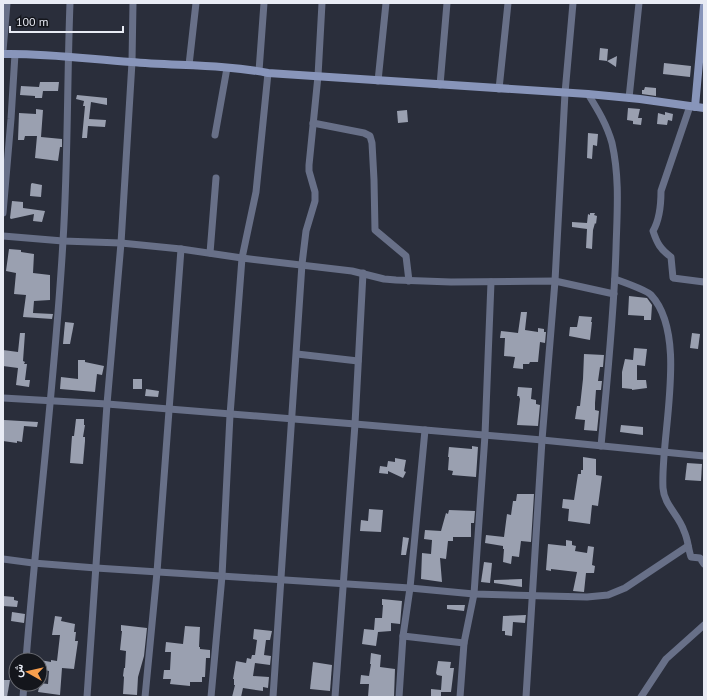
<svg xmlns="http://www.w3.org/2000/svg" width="707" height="700" font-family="'PT Sans',Vazirmatn,sans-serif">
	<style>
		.building { fill: #9aa0b0 }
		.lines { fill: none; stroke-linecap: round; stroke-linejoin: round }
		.minor { stroke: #687088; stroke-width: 7 }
		.secondary { stroke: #8895ba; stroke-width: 8 }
	</style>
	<rect width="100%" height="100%" fill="#2a2e3b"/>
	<g class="building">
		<path d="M600 48 608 49 607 61 617 56 616 67 607 61 599 60Z"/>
		<path d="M664 63 691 66 690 77 663 74Z"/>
		<path d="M40 82H59L58 91H43L42 98H35V96L20 95 21 86 39 87Z"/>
		<path d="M645 87 656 88V96L642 94V90H644Z"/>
		<path d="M77 95 107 98V105L91 102 89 119 106 120 105 127 88 126 87 138H82L85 106H83L84 101 76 99Z"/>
		<path d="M628 108 640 109 638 118H642L641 125 633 124V121L627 120Z"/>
		<path d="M36 109 43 110 41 137 62 139V147H60L58 161 35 158 37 136H25L24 140H18L19 113 36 114Z"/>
		<path d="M407 110 408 122 398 123 397 111Z"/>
		<path d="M665 112 673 114 672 121 668 120 667 125 657 124 658 113 665 115Z"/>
		<path d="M588 133 598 134 597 146 593 145 592 159 587 158Z"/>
		<path d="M32 183 42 185 41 197 30 196 31 184Z"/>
		<path d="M12 201 23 202V208L45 211 42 222 33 221 34 214 11 219 10 218Z"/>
		<path d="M590 213H595L594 215 597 216 596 224 595 223 593 230 592 249 586 248 587 229 572 227V222L587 223 588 214 590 215Z"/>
		<path d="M9 249 21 250V252L34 254 33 273 50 275V300L34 301 33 313 53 314 52 319 23 317 26 295 14 294 16 273 6 271Z"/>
		<path d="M629 296 647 298 652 305 651 320H644V316L628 315Z"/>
		<path d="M521 312H527L525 330 538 332V328L544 329V332H546L545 343 540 342 538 362H530L529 364H523V369L513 368 515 357 504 356 505 338H500L501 331 518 333Z"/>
		<path d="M579 316 592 317 591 322H592L590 340 569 336 570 327H577Z"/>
		<path d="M65 322 74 323 70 344H63Z"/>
		<path d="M20 333H25L23 361 25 362 24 364H27L25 380H30L29 387 16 385 18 368 3 366V350L18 352Z"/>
		<path d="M692 333 700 334 698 349 690 348Z"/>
		<path d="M634 348 647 349 645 366 637 365V380H646L647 388 632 390V389L622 388V372L625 359 633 360Z"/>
		<path d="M584 354 604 355 603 367H600L598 381H602L601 390H596L595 403V410L599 411 597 431 584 430 585 420 575 419 577 406H580L583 379Z"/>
		<path d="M78 360H85V362L104 366 102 375 97 374 95 392 60 389 61 377 78 379Z"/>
		<rect x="133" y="379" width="9" height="10"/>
		<path d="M518 387 532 388 531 399 536 400V404L540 405 538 426 517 425 520 399 519 396H517Z"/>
		<path d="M146 389 159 391 158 397 145 396Z"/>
		<path d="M76 419H84V425H85L83 437H85V441L83 464 70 463 72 436H74Z"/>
		<path d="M4 420 38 422 37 427 24 426 22 442 17 441V443L3 441Z"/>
		<path d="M621 425 643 427V435L620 432Z"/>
		<path d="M472 446 478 447 476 477 452 475 453 471 448 470 449 457H448L449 447 472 449Z"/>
		<path d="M583 457 596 459V475L602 476 598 506 592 505 590 524 568 521 569 509 562 508 563 499 574 500 578 474H581V470H583Z"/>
		<path d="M395 458 406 460 404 471 406 472 403 478 388 471V474L379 473 380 466 387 467 388 461 395 462Z"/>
		<path d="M687 463 702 464 701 481 685 480Z"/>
		<path d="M517 494H534L531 542 521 541 519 557 512 556 511 564 503 562 504 549H503V546L485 543 486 535 504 537 507 514 511 515 513 501H516Z"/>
		<path d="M369 509 383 510 381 532 360 531 361 520 368 521Z"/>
		<path d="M449 510 475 511 474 523H471V537H453V541H448L446 559 440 558 442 582 421 579 422 553 431 554 432 540 424 539 425 530 441 531 446 513 448 514Z"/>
		<path d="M403 537 409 538 406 555H401Z"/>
		<path d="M566 540 572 541V545L576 546 575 551 587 553 588 546 594 547 592 565 595 566 594 573H586L584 592 573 591 577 572 551 569V571L546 570 548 544 566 546Z"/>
		<path d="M484 562 492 563 490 583 481 582Z"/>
		<path d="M522 579V587L494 583V580Z"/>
		<path d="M3 596 14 597V600L18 601 17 607 3 606Z"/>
		<path d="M382 599 402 601 400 624 391 623V631L378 632 376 646 362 644 364 629 374 630 375 618H382L383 605H382Z"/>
		<path d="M447 605H465L464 611 447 609Z"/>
		<path d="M12 612 25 614 24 623 11 621Z"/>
		<path d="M526 615 525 623 513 622 512 636 505 635V631H502L503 616Z"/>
		<path d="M55 616 62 617 61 621 75 624 74 632H76L75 641H78L74 669 62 668 60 695 38 692 40 683 48 684 49 671 40 669V660L51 662V660L57 661 60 635H52Z"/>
		<path d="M121 625 147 628 144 656 138 677 137 695 123 694 124 677 123 676 124 668H125L126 651 120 650 122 631H121Z"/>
		<path d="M185 626 200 627 199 647H200V649L210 650V658H206L205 677H202V682H190V686L170 684 171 679H163L164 670H170L171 652H165L166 642 183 644Z"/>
		<path d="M254 629 272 631 270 640H266L264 655 271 656 270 665 255 663 253 676 269 677 268 688 263 687V691L243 688 241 697H232L235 685H234V679H233L236 661 246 663 247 658 251 659 252 655H255L257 640 253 639Z"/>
		<path d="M371 653 381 655 380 667 395 669 394 697H368L369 684H360L361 675 369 676 371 664H370Z"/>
		<path d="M438 661 451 662 450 668H454L451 692H441V697H431V689L441 690 442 676 437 675 436 673Z"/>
		<path d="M313 662 332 665 330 691 310 689Z"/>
		<path d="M3 680H10L7 697H3Z"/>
	</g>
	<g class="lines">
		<g class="minor">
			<path d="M3 51 7 3"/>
			<path d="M189 65 196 3"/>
			<path d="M259 71 264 3"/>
			<path d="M378 81 386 3"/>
			<path d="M440 85 447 3"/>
			<path d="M499 89 508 3"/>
			<path d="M588 94C598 110 607 125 612 143 620 179 617 213 616 249 614 315 607 381 601 446"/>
			<path d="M629 98 639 3"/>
			<path d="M690 106 661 191C661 205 660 219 653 231 657 243 660 249 671 257L673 278 704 282"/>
			<path d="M313 123 364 133 370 136 372 143 374 180 375 230 406 256 409 281"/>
			<path d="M215 135 227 68"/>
			<path d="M3 213 11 119 15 54"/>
			<path d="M3 236 63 241 121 243 181 249 242 258 352 271 384 279 396 280 451 282 555 281 614 294"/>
			<path d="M210 253 216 178"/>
			<path d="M615 279C623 282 647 290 651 295 689 336 660 436 663 488 664 505 679 515 684 531 688 539 688 548 691 557L700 558 704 564"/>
			<path d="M297 354 358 361"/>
			<path d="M3 398 107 404 355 424 542 440 704 456"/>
			<path d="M3 559 33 563 96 568 410 588 474 594 587 597 608 595 625 588 688 546"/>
			<path d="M403 636 464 643"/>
			<path d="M26 660C37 520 55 381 63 241 68 162 67 82 70 3"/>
			<path d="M23 697 24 684"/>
			<path d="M87 697 107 404 121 243 132 62 133 3"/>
			<path d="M145 697 157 572 181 249"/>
			<path d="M211 697 222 576 230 415 242 258 256 192 268 73"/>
			<path d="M273 697 302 264 306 231 315 201V192L309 171V165L318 76 322 3"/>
			<path d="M335 697 355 424 363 273"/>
			<path d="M399 697 403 636 410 588 425 430"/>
			<path d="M460 697 464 643 474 594 485 435 491 282"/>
			<path d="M526 697 542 440 555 281 565 93 573 3"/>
			<path d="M641 697 666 659 704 625"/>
		</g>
		<g class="secondary">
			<path d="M3 54C46 53 88 59 131 62 176 66 223 64 268 73L588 94 640 99 704 108"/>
			<path d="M695 107 704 6"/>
		</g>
	</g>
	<rect width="707" height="700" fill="none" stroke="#e8ebf4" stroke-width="8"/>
	<g transform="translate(28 672) rotate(278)"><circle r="19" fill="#14161c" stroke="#696b72"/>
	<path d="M0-3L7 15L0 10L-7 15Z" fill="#f99f4d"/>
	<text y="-6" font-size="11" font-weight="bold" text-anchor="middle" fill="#e8ebf4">ش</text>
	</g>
	<path d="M10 26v6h113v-6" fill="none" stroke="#e8ebf4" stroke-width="2"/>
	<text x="16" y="26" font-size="12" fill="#e8ebf4" stroke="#14161c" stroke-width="3" paint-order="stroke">100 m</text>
</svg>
